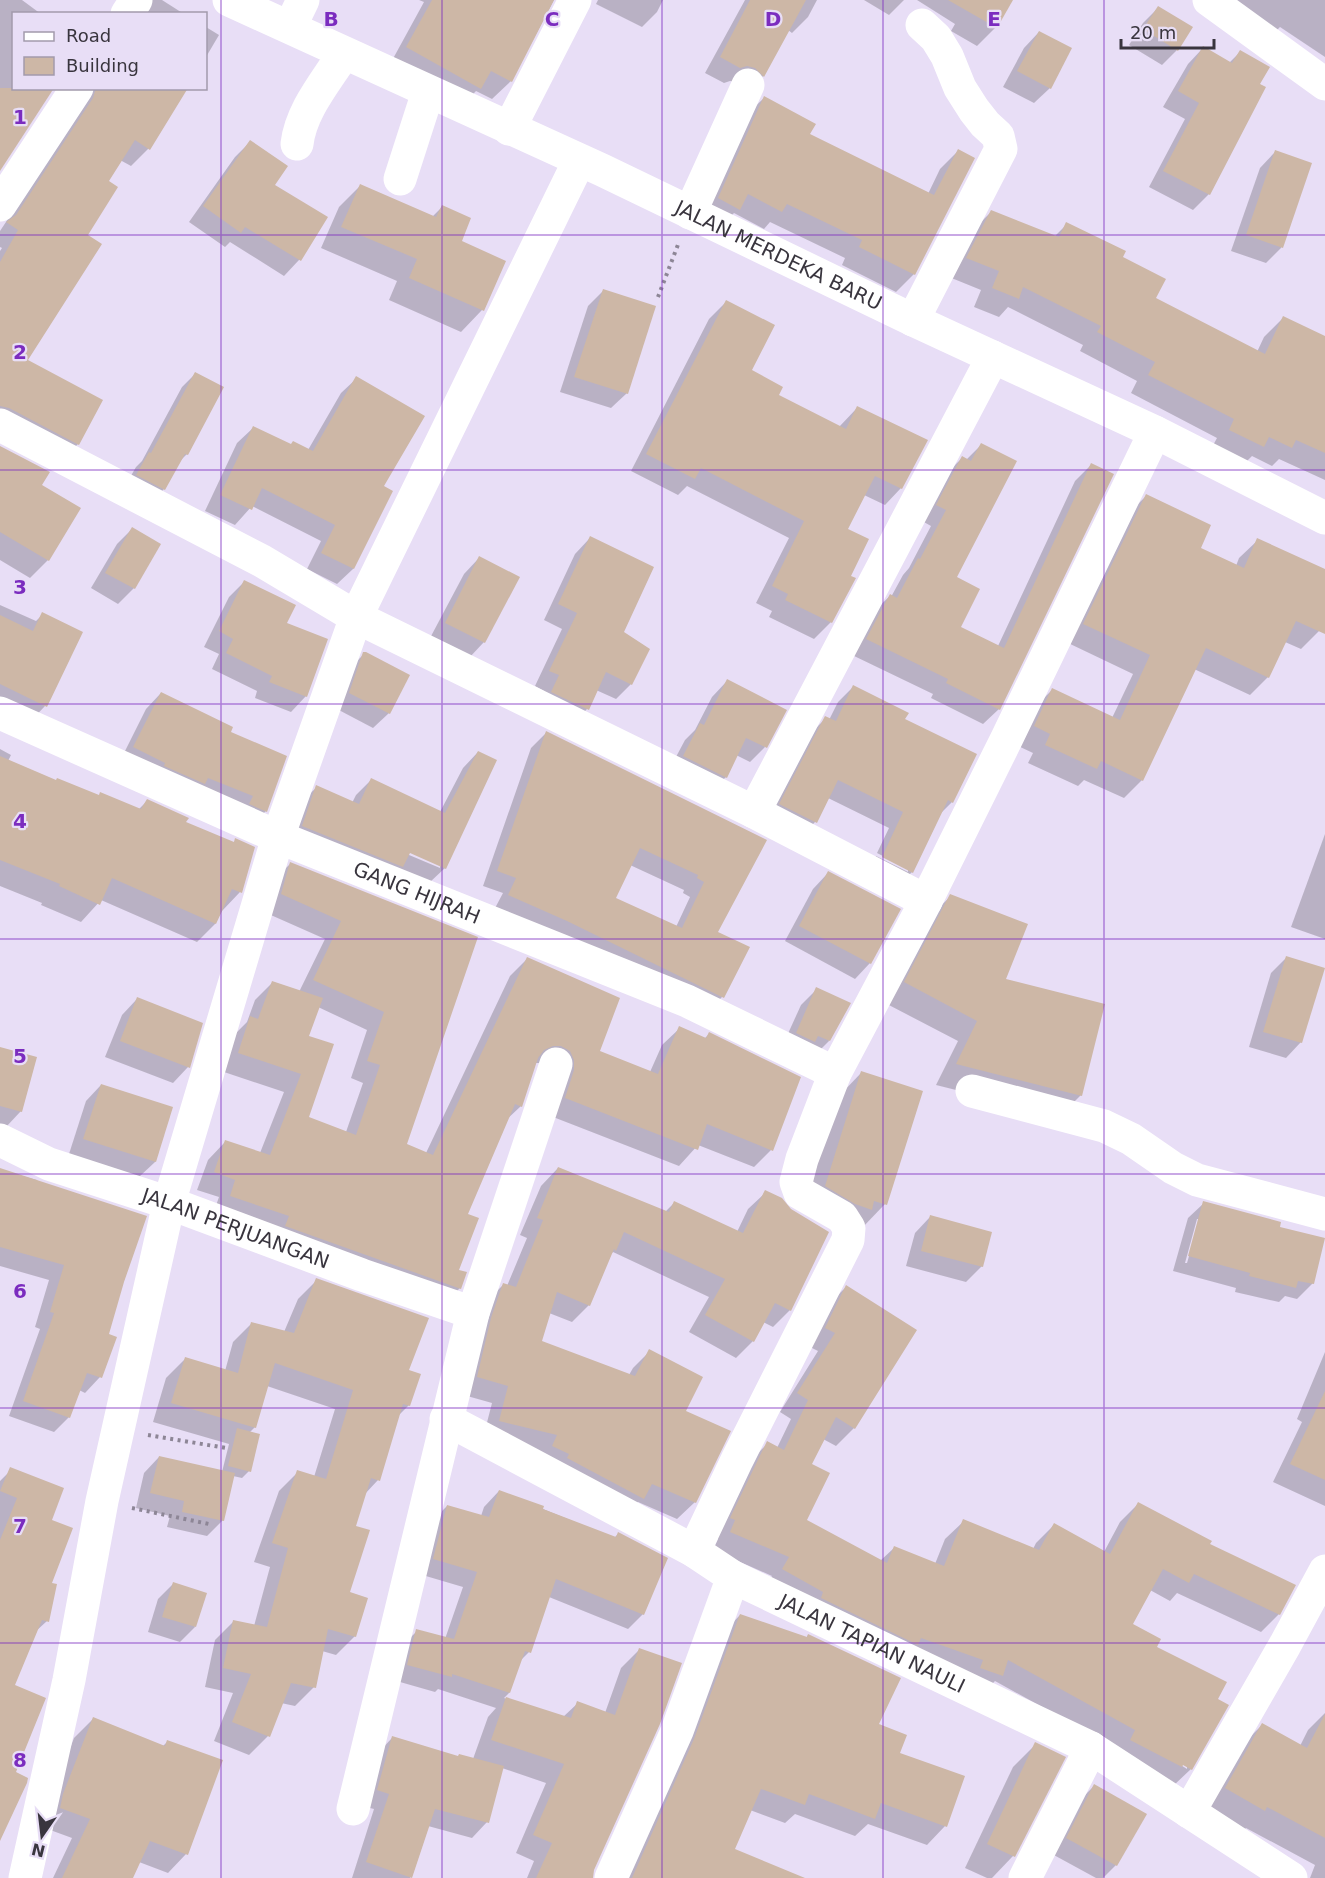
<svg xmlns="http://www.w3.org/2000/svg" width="1325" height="1878" font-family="'DejaVu Sans',sans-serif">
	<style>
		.shadow { fill: #0003; fill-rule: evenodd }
		.building { fill: #cdb7a6; fill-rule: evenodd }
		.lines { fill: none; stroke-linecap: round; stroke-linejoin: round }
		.path { stroke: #8d8696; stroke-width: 4; stroke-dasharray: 3 4.5; stroke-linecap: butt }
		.minor { stroke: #fff; stroke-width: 33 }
		.grid { fill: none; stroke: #7b2cbf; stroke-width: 1.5; stroke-opacity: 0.55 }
		.labels { text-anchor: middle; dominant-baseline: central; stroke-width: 4.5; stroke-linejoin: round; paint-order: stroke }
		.street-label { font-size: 20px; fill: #39353e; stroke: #e8def6 }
		.grid-label { font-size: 20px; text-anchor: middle; font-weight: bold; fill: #7b2cbf; stroke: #e8def6; stroke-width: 4.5; stroke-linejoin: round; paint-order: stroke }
	</style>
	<rect width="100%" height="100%" fill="#e8def6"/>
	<g class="shadow">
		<path d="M0 0H22L41 14H14V88L0 168Z"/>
		<path d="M148 0H162L184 14H136Z"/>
		<path d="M419 0H554L511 81 492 99 476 91 461 107 389 66 424 2Z"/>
		<path d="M598 0H663L657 12 642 27 596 4Z"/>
		<path d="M745 0H817L808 17 792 33 788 30 763 76 748 91 740 83 730 81 724 83 705 73Z"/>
		<path d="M864 0H904L889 15Z"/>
		<path d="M917 0H1011L996 27 977 46 951 31 955 24Z"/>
		<path d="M1229 0H1325V57L1280 27 1275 32Z"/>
		<path d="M1158 8 1177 50 1162 65 1129 45 1143 23Z"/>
		<path d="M206 27 219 35 206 57Z"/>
		<path d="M1039 32 1050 88 1034 103 1003 87 1024 48Z"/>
		<path d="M1203 48 1229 63 1240 52 1258 85 1209 194 1193 210 1149 187 1185 119 1163 107 1188 64Z"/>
		<path d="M66 88H186L148 149 131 166 120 160 107 182 86 236 26 361 78 444 60 462 0 431V251L2 248 0 247V231L75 118Z"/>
		<path d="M764 98 808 135 928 194 940 169 958 151 914 274 896 292 842 265 845 258 770 222 764 229 734 213 721 226 701 216 746 115Z"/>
		<path d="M250 142 273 186 326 217 299 260 284 276 230 242 225 247 189 222 235 157Z"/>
		<path d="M1275 152 1310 164 1281 248 1266 263 1231 251 1260 168Z"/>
		<path d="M360 186 432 217 442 207 460 241 504 262 482 310 461 332 389 300 397 281 321 248 339 207Z"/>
		<path d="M991 212 1054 237 1067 224 1121 258 1154 299 1257 352 1264 337 1283 318 1325 338V480L1279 459 1272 466 1252 456 1244 464 1211 449 1217 438 1131 393 1137 381 1080 351 1083 345 1008 307 999 317 974 307 981 290 949 277 972 231Z"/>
		<path d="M603 291 627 393 611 408 560 392 588 306Z"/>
		<path d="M726 302 750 371 777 395 839 427 857 408 901 488 885 505 864 495 846 530 849 577 831 622 814 639 769 617 772 611 756 603 789 538 687 486 678 495 631 471 709 319Z"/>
		<path d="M195 374 187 454 179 462 164 489 151 502 124 488 136 467 142 461 182 387Z"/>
		<path d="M357 378 382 487 391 491 353 569 337 584 307 569 321 541 252 506 235 525 205 511 237 443 253 428 290 445 308 450 341 393Z"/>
		<path d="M981 445 955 578 959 627 998 646 1075 481 1091 465 999 709 983 724 931 698 933 694 852 655 874 611 890 596 891 597 903 575 909 568 931 526 922 521 947 473 962 458 966 460Z"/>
		<path d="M0 448 40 485 48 560 30 578 0 560Z"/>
		<path d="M1146 496 1199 548 1236 566 1239 558 1258 540 1325 571V619L1319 631 1301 649 1285 642 1268 677 1250 695 1194 669 1142 780 1124 798 1084 780 1078 786 1028 763 1033 753 1016 745 1034 708 1052 690 1112 718 1133 674 1066 642 1128 514Z"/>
		<path d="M132 529 134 588 118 604 91 588 117 544Z"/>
		<path d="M590 538 622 632 631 684 616 699 596 690 587 709 572 725 536 707 544 691 535 686 562 629 544 620 575 554Z"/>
		<path d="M479 558 484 642 469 658 430 638 464 574Z"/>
		<path d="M244 582 285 623 306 696 291 712 255 698 257 691 212 669 219 654 204 647 229 597Z"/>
		<path d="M0 605 36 621 43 614 45 706 28 724 0 710Z"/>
		<path d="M364 654 389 713 373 728 335 708 348 670Z"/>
		<path d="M727 681 765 747 750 762 736 755 726 777 710 792 668 772 685 740 695 730 712 697Z"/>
		<path d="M853 687 903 720 952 802 941 813 912 872 896 888 867 873 876 856 908 872V869L877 853 889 828 828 798 815 822 800 838 765 820 810 734 826 718 829 720 838 702Z"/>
		<path d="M161 693 229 733 266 811 250 826 119 763 146 709Z"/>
		<path d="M546 733 765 841 716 932 722 997 707 1012 494 910 503 893 483 886 531 748ZM630 865 684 890 683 893 690 897 676 927 614 899Z"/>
		<path d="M0 749 11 755 8 761 56 781 138 810 147 801 184 823 233 843 236 840 254 848 240 892 222 911 215 924 197 942 101 900 81 922 41 905 42 903 0 886Z"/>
		<path d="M478 752 445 868 429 883 287 842 301 802 317 787 352 803 356 795 371 780 440 812 463 768ZM403 849 440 865V868L402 852Z"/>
		<path d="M1325 834V939L1291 927Z"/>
		<path d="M290 864 476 938 405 1145 426 1153 510 976 527 959 598 1052 650 1072 662 1045 680 1028 704 1039 709 1034 771 1150 754 1167 698 1145 679 1166 548 1115 543 1063H535L521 1106 506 1120 466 1215 457 1271 460 1288 442 1306 213 1214 219 1197 197 1190 208 1160 225 1142 260 1153 284 1092 221 1071 233 1036 247 1022 255 1000 273 982 299 992 325 939 264 912 273 881ZM318 1007 367 1030 351 1078 363 1083 346 1132 308 1118 307 1037Z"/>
		<path d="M828 873 870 963 855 979 785 941 813 889Z"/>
		<path d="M951 896 1081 1095 1060 1116 936 1085 958 1041 885 1003 930 916Z"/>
		<path d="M1286 958 1301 1042 1286 1058 1249 1047 1271 973Z"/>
		<path d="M817 989 829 1041 814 1056 781 1049 801 1005Z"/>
		<path d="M137 999 201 1024 188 1067 173 1083 105 1057 122 1015Z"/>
		<path d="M0 1049 21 1111 6 1127 0 1125Z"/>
		<path d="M862 1072 885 1204 862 1228 803 1209 839 1096Z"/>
		<path d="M101 1085 172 1108 155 1162 139 1177 69 1154 86 1101Z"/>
		<path d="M558 1168 665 1212 674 1203 737 1232 748 1209 766 1192 790 1310 773 1327 763 1322 753 1341 736 1358 689 1332 709 1297 613 1252 610 1255 589 1305 572 1322 549 1313 541 1342 629 1375 633 1368 650 1351 683 1411 695 1502 677 1519 638 1502 625 1515 483 1438 492 1403 460 1394 486 1302 503 1285 507 1286 527 1238 520 1235 541 1186Z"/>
		<path d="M0 1170 37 1180 107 1335 100 1377 85 1393 79 1390 69 1417 54 1432 9 1416 40 1329 35 1327 49 1280 0 1266Z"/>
		<path d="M1204 1203 1278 1228 1313 1283 1297 1299 1285 1296 1279 1302 1235 1292 1236 1288 1173 1271 1188 1218ZM1197 1219H1200L1187 1263H1185Z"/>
		<path d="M930 1217 982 1266 966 1282 906 1266 915 1233Z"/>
		<path d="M317 1280 407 1371 409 1405 397 1417 378 1480 364 1495 354 1527 348 1593 355 1636 336 1655 322 1651 314 1687 295 1706 281 1703 268 1736 249 1755 214 1741 233 1693 205 1687 215 1640 234 1621 254 1626 270 1567 254 1562 279 1491 298 1472 314 1477 335 1409 267 1386 255 1427 249 1433V1471L242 1478 233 1476 223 1520 207 1536 167 1527 170 1516 136 1508 144 1473 159 1457 222 1472 229 1444 153 1422 166 1378 185 1359 225 1371 233 1342 252 1323 284 1332 298 1299Z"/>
		<path d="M846 1287 854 1428 836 1446 823 1439 810 1465 805 1520 880 1561 894 1548 935 1564 945 1539 964 1521 1033 1549 1036 1543 1054 1525 1104 1552 1120 1522 1138 1504 1208 1545 1279 1614 1261 1632 1177 1593 1170 1601 1150 1590 1131 1624 1216 1700 1191 1769 1172 1787 1118 1749 995 1681 983 1693 765 1588 772 1576 713 1550 718 1539 713 1537 750 1461 768 1443 777 1448 791 1419 780 1412 818 1351 808 1346 828 1305ZM1176 1762 1187 1765V1769Z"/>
		<path d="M1325 1352V1506L1273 1482 1302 1422 1297 1419Z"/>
		<path d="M9 1472 50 1521V1584L47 1621 35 1632 13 1686 14 1773 0 1837V1481Z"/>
		<path d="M499 1491 614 1538 618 1534 643 1614 628 1629 549 1597 529 1652 519 1662 509 1693 504 1698 563 1717 578 1703 605 1713 621 1668 640 1649 591 1878H527L534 1861 516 1853 546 1783 502 1768 487 1822 472 1838 428 1826 410 1878H352L374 1809 362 1806 377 1754 392 1738 457 1757 473 1759 488 1717 496 1708 438 1689 435 1692 393 1680 402 1646 417 1631 445 1639 463 1587 419 1574 432 1521 447 1506 481 1516 484 1507Z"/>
		<path d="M173 1584 195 1627 180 1642 148 1632 158 1599Z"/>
		<path d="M740 1615 806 1638 808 1635 898 1754 963 1777 945 1826 927 1845 868 1824 855 1836 795 1814 785 1823 750 1810 733 1850 787 1878H623L722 1634Z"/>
		<path d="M1325 1713V1878H1310L1315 1865 1246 1828 1243 1831 1205 1809 1241 1746 1262 1725 1300 1746 1308 1730Z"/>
		<path d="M93 1719 163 1746 168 1741 186 1854 168 1873 139 1862 131 1878H53L72 1838 42 1827 45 1814 74 1738Z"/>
		<path d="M1036 1744 1064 1757 1013 1856 992 1878H987L965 1868 1013 1767Z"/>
		<path d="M1094 1786 1116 1865 1103 1878H1096L1052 1854 1079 1801Z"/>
	</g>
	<g class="building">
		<path d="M432 0H554L512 82 491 71 481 89 406 47Z"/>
		<path d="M750 0H806L764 77 755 68 747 66 740 68 720 57Z"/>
		<path d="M948 0H1013L997 28Z"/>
		<path d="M1158 6 1193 27 1178 51 1143 29Z"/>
		<path d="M1039 31 1072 48 1051 89 1017 71Z"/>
		<path d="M1203 46 1232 63 1240 50 1270 67 1260 84 1266 87 1210 195 1163 171 1199 103 1178 91Z"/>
		<path d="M0 88H54L0 171Z"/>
		<path d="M96 88H188L150 150 135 140 109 181 118 187 88 235 102 244 28 360 103 400 79 445 9 408 0 406V262L18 230 6 222 16 215 93 98Z"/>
		<path d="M764 96 816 124 810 134 934 195 958 149 975 158 915 275 859 247 862 240 787 204 782 212 748 194 740 210 718 198Z"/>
		<path d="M250 140 288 166 275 185 328 217 301 261 245 227 241 233 203 206Z"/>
		<path d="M1275 150 1312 163 1283 248 1246 235Z"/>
		<path d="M360 184 436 217 442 205 471 218 462 241 506 261 484 311 409 278 417 259 341 227Z"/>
		<path d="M991 210 1059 237 1066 222 1126 251 1123 257 1166 279 1156 298 1265 354 1283 316 1325 336V453L1296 440 1292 448 1269 437 1264 447 1229 430 1234 419 1148 375 1155 362 1097 332 1101 326 1023 287 1019 299 992 288 999 271 966 258Z"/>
		<path d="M603 289 656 306 628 394 574 377Z"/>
		<path d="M726 300 775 325 752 370 783 387 779 395 846 429 857 406 928 440 902 489 875 476 848 529 869 539 851 576 856 578 832 623 785 600 788 594 772 586 804 521 701 468 695 479 646 454Z"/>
		<path d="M195 372 224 387 188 455 185 454 165 490 136 475 149 452 151 453Z"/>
		<path d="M356 376 425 416 384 486 393 491 354 569 321 553 335 525 262 488 252 510 220 495 253 426 291 444 293 441 313 451Z"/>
		<path d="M981 443 1017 461 957 577 980 589 961 627 1004 648 1091 463 1114 474 1000 710 946 683 948 679 866 639 890 594 897 598 918 558 920 559 946 510 936 505 962 456 971 461Z"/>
		<path d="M0 446 50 472 42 485 81 508 49 561 0 532Z"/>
		<path d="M1146 494 1211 525 1201 548 1244 568 1257 538 1325 569V634L1296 621 1269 678 1206 648 1143 781 1101 761 1097 769 1045 745 1050 734 1034 726 1052 688 1120 720 1150 655 1083 624Z"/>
		<path d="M132 527 161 544 135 589 105 573Z"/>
		<path d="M590 536 654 567 624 632 650 649 632 685 606 672 589 710 551 692 559 675 549 671 577 613 558 604Z"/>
		<path d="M479 556 520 577 485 643 445 623Z"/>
		<path d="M244 580 296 605 287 623 328 639 307 697 269 682 272 676 226 653 233 639 219 631Z"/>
		<path d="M42 612 83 632 47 707 0 684V615L33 631Z"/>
		<path d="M363 652H366L410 675 390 714 349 693Z"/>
		<path d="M727 679 787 710 767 748 746 738 727 778 683 756 700 723 704 725Z"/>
		<path d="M853 685 909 713 905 719 977 754 953 803 948 800 913 873 882 857 903 812 838 780 817 823 779 804 825 716 836 721Z"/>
		<path d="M161 692 233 727 231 732 287 756 267 812 249 804 253 796 208 778 205 784 164 766 165 763 133 747Z"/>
		<path d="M546 731 767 840 718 932 750 947 724 998 567 921 508 895 516 878 497 871ZM640 848 698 875 697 878 704 882 682 928 616 898Z"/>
		<path d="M478 751 497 760 446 869 410 853 403 867 302 826 316 785 359 804 371 778 445 813Z"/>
		<path d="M0 756 56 780 57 778 99 795 100 792 141 809 147 799 189 818 186 822 234 842 235 838 255 847 242 893 232 889 216 924 112 878 100 905 59 886 60 884 0 860Z"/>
		<path d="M290 862 478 937 407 1144 433 1155 527 957 620 998 600 1051 658 1074 679 1026 706 1038 709 1032 801 1077 773 1151 707 1124 698 1150 565 1098 574 1070V1060L570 1051 561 1046H553L544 1050 538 1058 522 1107 515 1104 468 1214 479 1218 459 1270 467 1272 461 1289 285 1226 289 1216 230 1196 235 1180 214 1172 225 1140 270 1155 301 1074 238 1053 250 1016 258 1019 272 981 323 998 309 1036 334 1044 309 1117 356 1135 380 1065 367 1061 384 1012 313 980 341 921 281 894Z"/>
		<path d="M828 871 901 909 871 964 799 926Z"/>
		<path d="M950 894 1028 924 1006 979 1105 1004 1082 1096 956 1064 977 1021 904 982Z"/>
		<path d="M1286 956 1325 968 1302 1043 1263 1032Z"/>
		<path d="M816 987 851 1003 830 1041 818 1036 815 1042 796 1033Z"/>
		<path d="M137 997 203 1023 190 1068 120 1041Z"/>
		<path d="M0 1047 37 1057 22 1112 0 1106Z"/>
		<path d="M861 1071 923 1091 887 1205 874 1201 872 1210 855 1204 825 1186Z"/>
		<path d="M101 1084 173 1107 156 1162 83 1139Z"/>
		<path d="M558 1167 669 1212 674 1201 743 1233 765 1190 782 1198 791 1209 829 1232 791 1311 775 1303 754 1342 705 1315 725 1279 624 1232 616 1251 614 1249 590 1306 557 1292 542 1341 635 1376 649 1349 703 1377 686 1411 731 1431 696 1503 652 1484 644 1499 567 1458 569 1454 552 1446 557 1435 499 1421 508 1386 477 1377 491 1318 503 1283 516 1287 543 1220 537 1218Z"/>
		<path d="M0 1168 147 1216 124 1282 109 1334 117 1337 102 1378 87 1373 70 1418 23 1401 54 1313 50 1312 64 1265 0 1247Z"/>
		<path d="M1203 1201 1281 1222 1280 1227 1325 1238 1314 1284 1298 1281 1296 1288 1249 1276 1250 1273 1188 1256Z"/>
		<path d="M930 1215 992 1232 983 1267 921 1251Z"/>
		<path d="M316 1278 429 1318 409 1370 421 1374 410 1406 403 1404 380 1481 371 1478 356 1526 370 1530 350 1592 368 1598 356 1637 328 1629 316 1688 291 1683 270 1737 232 1722 251 1674 223 1668 233 1620 267 1627 288 1548 272 1543 297 1470 326 1479 353 1390 275 1363 256 1428 171 1403 185 1357 238 1373 251 1322 294 1333Z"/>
		<path d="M846 1285 917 1330 855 1429 836 1417 812 1464 830 1473 807 1520 887 1563 894 1546 944 1566 963 1519 1039 1550 1054 1523 1110 1554 1138 1502 1212 1541 1210 1544 1296 1585 1280 1615 1194 1574 1189 1583 1163 1569 1133 1624 1161 1639 1157 1647 1227 1682 1218 1699 1229 1705 1192 1770 1183 1765 1182 1767 1130 1740 1135 1730 1008 1660 1003 1676 980 1668 983 1660 921 1638 918 1645 821 1598 823 1592 782 1569 789 1557 730 1532 735 1520 730 1518 767 1441 784 1450 808 1400 797 1393 835 1333 825 1328Z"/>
		<path d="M1325 1391V1480L1290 1464Z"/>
		<path d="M237 1428 260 1434 251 1472 228 1466Z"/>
		<path d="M159 1456 235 1473 224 1521 182 1512 184 1501 150 1493Z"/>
		<path d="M10 1467 64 1488 52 1520 73 1528 52 1583 57 1584 49 1622 42 1620 15 1685 46 1698 16 1772 28 1778 27 1783 0 1841V1540L17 1498 0 1491Z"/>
		<path d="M499 1490 544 1506 543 1509 616 1537 618 1532 668 1558 644 1615 556 1579 531 1653 525 1651 510 1693 452 1674V1677L407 1665 416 1629 454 1639 477 1572 433 1559 447 1505 489 1517Z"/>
		<path d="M173 1582 207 1593 196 1627 162 1617Z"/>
		<path d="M740 1614 807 1637 808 1634 901 1678 879 1724 907 1735 900 1753 965 1776 947 1827 881 1803 875 1819 809 1794 805 1805 761 1789 735 1849 805 1878H632L694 1739Z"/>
		<path d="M639 1648 682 1663 660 1724 594 1870 593 1878H536L552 1843 533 1835 564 1764 491 1740 506 1697 571 1718 577 1701 615 1715Z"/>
		<path d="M1325 1714V1838L1267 1807 1265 1811 1225 1788 1262 1723 1307 1748Z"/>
		<path d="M93 1717 165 1746 167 1740 223 1760 188 1855 150 1841 133 1878H62L90 1819 60 1808 63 1794Z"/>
		<path d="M392 1736 458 1756 459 1754 504 1766 489 1823 435 1809 412 1878 366 1862 389 1794 377 1790Z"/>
		<path d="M1035 1742 1066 1757 1015 1857 987 1844Z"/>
		<path d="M1094 1784 1147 1814 1117 1866 1066 1838Z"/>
	</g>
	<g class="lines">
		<g class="path">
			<path d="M658 297 679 242"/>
			<path d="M148 1435 226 1448"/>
			<path d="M132 1508 209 1524"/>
		</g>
		<g class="minor">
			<path id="s1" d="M229 0 602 170 913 320 1155 432 1325 518"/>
			<path d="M1209 0 1325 84"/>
			<path d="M127 14 136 0"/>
			<path d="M290 27 303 0"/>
			<path d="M509 129 575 0"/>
			<path d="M297 144C301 110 326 82 344 53"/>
			<path d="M400 179 428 92"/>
			<path d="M0 205 77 88"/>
			<path d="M690 213 748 85"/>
			<path d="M913 320 1001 149 998 136 985 124 974 110 960 88 947 56 936 38 922 25"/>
			<path d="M0 425 262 561 356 617 754 812 926 901"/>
			<path id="s2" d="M0 713 278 837 687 1001 835 1073"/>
			<path d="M754 812 993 357"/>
			<path d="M972 1091 1104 1126 1131 1139 1173 1168 1197 1180 1325 1214"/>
			<path id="s3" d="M0 1140 49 1164 169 1203 362 1275 473 1313"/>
			<path id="s4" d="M446 1419 694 1551 733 1577 1091 1748 1291 1878"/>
			<path d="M694 1551 737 1460 848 1240 849 1228 842 1217 800 1193 796 1182 802 1159 835 1073 926 901 1007 738 1155 432"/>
			<path d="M353 1809 473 1313 556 1064"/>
			<path d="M1189 1812 1285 1645 1325 1571"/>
			<path d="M25 1878 69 1680 102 1501 169 1203 278 837 356 617 579 161"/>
			<path d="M611 1878 677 1731 733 1577"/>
			<path d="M1025 1878 1091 1748"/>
		</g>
	</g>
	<path class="grid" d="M221 0V1878M442 0V1878M662 0V1878M883 0V1878M1104 0V1878M0 235H1325M0 470H1325M0 704H1325M0 939H1325M0 1174H1325M0 1408H1325M0 1643H1325"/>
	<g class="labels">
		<g class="street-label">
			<text stroke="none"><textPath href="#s1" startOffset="606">JALAN MERDEKA BARU</textPath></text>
			<text stroke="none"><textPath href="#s2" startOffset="454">GANG HIJRAH</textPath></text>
			<text stroke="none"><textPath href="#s3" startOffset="252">JALAN PERJUANGAN</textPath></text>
			<text stroke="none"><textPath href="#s4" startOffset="482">JALAN TAPIAN NAULI</textPath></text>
		</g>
	</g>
	<g class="grid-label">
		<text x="331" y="26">B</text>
		<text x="552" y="26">C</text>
		<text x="773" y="26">D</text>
		<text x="994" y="26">E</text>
		<text x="20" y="124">1</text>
		<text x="20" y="359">2</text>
		<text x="20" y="594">3</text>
		<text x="20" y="828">4</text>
		<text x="20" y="1063">5</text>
		<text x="20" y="1298">6</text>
		<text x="20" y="1533">7</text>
		<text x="20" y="1767">8</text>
	</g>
	<rect x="12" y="12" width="195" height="78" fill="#e8def6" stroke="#a29aac" stroke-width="1.5"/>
	<rect x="24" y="32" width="30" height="9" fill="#ffffff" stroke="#a29aac" stroke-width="1.5"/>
	<text x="66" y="42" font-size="18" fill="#39353e">Road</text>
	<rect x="24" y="57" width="30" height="18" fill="#cdb7a6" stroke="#a29aac" stroke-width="1.5"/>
	<text x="66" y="72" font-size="18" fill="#39353e">Building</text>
	<g transform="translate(42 1836) rotate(194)" stroke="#e8def6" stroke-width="4.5" paint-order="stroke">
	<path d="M0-4.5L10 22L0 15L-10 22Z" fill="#39353e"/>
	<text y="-9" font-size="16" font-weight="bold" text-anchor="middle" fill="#39353e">N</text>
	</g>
	<path d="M1121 39v9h93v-9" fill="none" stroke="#39353e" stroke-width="3"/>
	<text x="1130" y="39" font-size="18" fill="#39353e" stroke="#e8def6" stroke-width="4.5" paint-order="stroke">20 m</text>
</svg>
